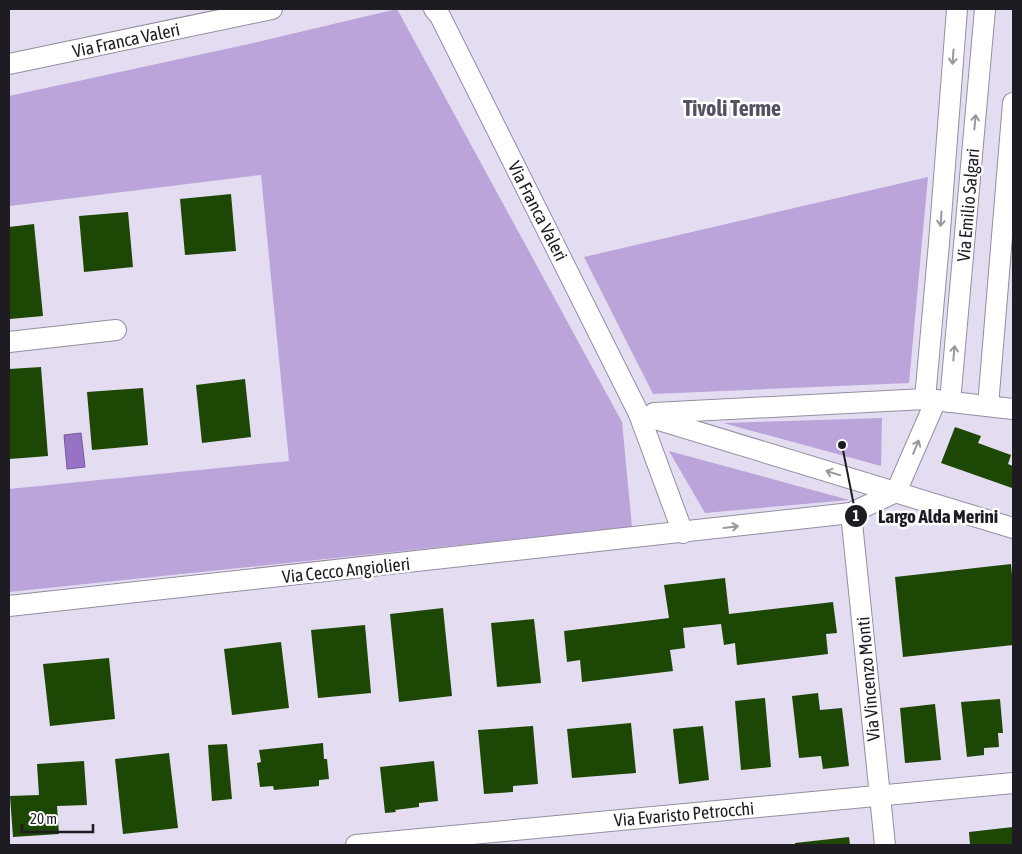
<svg xmlns="http://www.w3.org/2000/svg" width="1022" height="854" font-family="'Asap Condensed',sans-serif">
	<style>
		.green { fill: #baa4da }
		.water { fill: #9772c5; stroke: #735894 }
		.building { fill: #1d4705 }
		.lines { fill: none; stroke-linecap: round; stroke-linejoin: round }
		.minor-casing { stroke: #958ea1; stroke-width: 22 }
		.minor { stroke: #fff; stroke-width: 20 }
		.oneway { stroke: #9a989c }
		.labels { text-anchor: middle; dominant-baseline: central; stroke-width: 5; stroke-linejoin: round; paint-order: stroke }
		.street-label { font-size: 18px; fill: #1e1b22; stroke: #fff }
		.district-label { font-size: 22px; font-weight: bold; fill: #575061; stroke: #fff }
		.leader { fill: none; stroke: #1e1b22; stroke-width: 2 }
		.callout-dot { fill: #1e1b22; stroke: #fff; stroke-width: 2 }
		.mark-label { font-size: 15px; text-anchor: middle; font-weight: bold; fill: #fff }
		.callout-label { font-size: 19px; text-anchor: middle; font-weight: bold; fill: #1e1b22; stroke: #fff; stroke-width: 5; stroke-linejoin: round; paint-order: stroke }
	</style>
	<rect width="100%" height="100%" fill="#e4dcf0"/>
	<g class="green">
		<path d="M397 9 622 422 632 527 9 592V489L289 461 261 175 9 206V96L249 44Z"/>
		<path d="M928 177 909 383 653 394 584 257Z"/>
		<path d="M882 418 881 466 723 423Z"/>
		<path d="M669 451 849 500 705 513Z"/>
	</g>
	<path class="water" d="M81 433 85 467 67 469 64 435Z"/>
	<g class="building">
		<path d="M231 194 236 251 185 255 180 199Z"/>
		<path d="M128 212 133 267 84 272 79 216Z"/>
		<path d="M34 224 43 316 10 319 9 302V227Z"/>
		<path d="M41 367 48 456 10 459 9 369Z"/>
		<path d="M245 379 251 437 202 443 196 385Z"/>
		<path d="M143 388 148 445 92 450 87 392Z"/>
		<path d="M955 427 981 436 978 443 1011 455 1008 464 1013 466V483L1012 488 941 463Z"/>
		<path d="M1011 564 1013 586V645L903 657 895 577Z"/>
		<path d="M725 578 729 614 833 602 837 633 826 634 828 654 737 665 735 643 724 645 721 624 683 628 685 648 670 650 673 671 582 682 580 660 567 662 564 631 669 618 664 585Z"/>
		<path d="M443 608 452 696 399 702 390 614Z"/>
		<path d="M534 619 541 683 497 687 491 623Z"/>
		<path d="M365 625 371 693 318 698 311 630Z"/>
		<path d="M281 642 289 708 232 715 224 649Z"/>
		<path d="M109 658 115 719 50 726 43 664Z"/>
		<path d="M818 693 820 710 842 708 849 766 823 769 821 756 799 758 792 696Z"/>
		<path d="M765 698 771 767 741 770 735 701Z"/>
		<path d="M1000 699 1003 733H998L999 747 984 748V755L967 757 961 702Z"/>
		<path d="M935 704 941 760 905 763 900 708Z"/>
		<path d="M631 723 636 773 572 778 567 729Z"/>
		<path d="M533 726 538 784 513 786V792L484 794 478 730Z"/>
		<path d="M703 726 709 780 679 784 673 729Z"/>
		<path d="M323 743 324 759H327L329 779 319 780V786L274 790 273 786 260 787 257 763 261 762 259 750Z"/>
		<path d="M227 744 232 799 212 801 208 745Z"/>
		<path d="M169 753 178 828 123 834 115 759Z"/>
		<path d="M84 761 87 805 57 806 59 834 13 837 10 796 39 795 37 764Z"/>
		<path d="M434 761 438 801 419 803V807L395 810 396 812 385 813 380 767Z"/>
		<path d="M1013 827V845H970L969 832Z"/>
		<path d="M849 837 850 845H795V843Z"/>
	</g>
	<g class="lines">
		<defs>
			<g id="minor">
				<path d="M434 9 440 16 639 414 683 533"/>
				<path d="M9 64 272 9"/>
				<path d="M9 342 116 330"/>
				<path d="M925 399 939 243 957 9"/>
				<path d="M950 402 985 9"/>
				<path d="M988 406 1013 103"/>
				<path d="M654 413 925 399 1013 409"/>
				<path d="M639 414 1013 528"/>
				<path d="M851 513 885 845"/>
				<path d="M9 606 851 513 896 492 936 400"/>
				<path d="M356 845 1013 783"/>
			</g>
		</defs>
		<use href="#minor" class="minor-casing"/>
		<use href="#minor" class="minor"/>
	</g>
	<defs><path id="oneway-shaft" d="M-6 0H5M1.5-3L5.5 0L1.5 3" fill="none" stroke-width="1.6" stroke-linecap="round" stroke-linejoin="round" transform="scale(1.25)"/></defs>
	<g class="oneway">
		<use href="#oneway-shaft" transform="translate(953 57) rotate(94)"/>
		<use href="#oneway-shaft" transform="translate(975 122) rotate(-85)"/>
		<use href="#oneway-shaft" transform="translate(941 219) rotate(94)"/>
		<use href="#oneway-shaft" transform="translate(954 353) rotate(-85)"/>
		<use href="#oneway-shaft" transform="translate(916 447) rotate(-67)"/>
		<use href="#oneway-shaft" transform="translate(833 473) rotate(-163)"/>
		<use href="#oneway-shaft" transform="translate(731 527) rotate(-7)"/>
	</g>
	<g class="labels">
		<g class="street-label">
			<text transform="translate(126 40) rotate(-12)">Via Franca Valeri</text>
			<text transform="translate(968 205) rotate(-85)">Via Emilio Salgari</text>
			<text transform="translate(538 211) rotate(63)">Via Franca Valeri</text>
			<text transform="translate(346 570) rotate(-6)">Via Cecco Angiolieri</text>
			<text transform="translate(868 679) rotate(-95)">Via Vincenzo Monti</text>
			<text transform="translate(684 814) rotate(-5)">Via Evaristo Petrocchi</text>
		</g>
		<g class="district-label">
			<text x="732" y="108">Tivoli Terme</text>
		</g>
	</g>
	<path class="leader" d="M842 445L856 516"/>
	<g class="callout-dot">
		<circle cx="842" cy="445" r="5"/>
		<circle cx="856" cy="516" r="12"/>
	</g>
	<g class="mark-label">
		<text x="856" y="521">1</text>
	</g>
	<g class="callout-label">
		<text x="938" y="523">Largo Alda Merini</text>
	</g>
	<rect width="1022" height="854" fill="none" stroke="#1e1b22" stroke-width="20"/>
	<path d="M22 824v8h71v-8" fill="none" stroke="#1e1b22" stroke-width="2.5"/>
	<text x="30" y="824" font-size="15" fill="#1e1b22" stroke="#ffffff" stroke-width="4" paint-order="stroke">20 m</text>
</svg>
